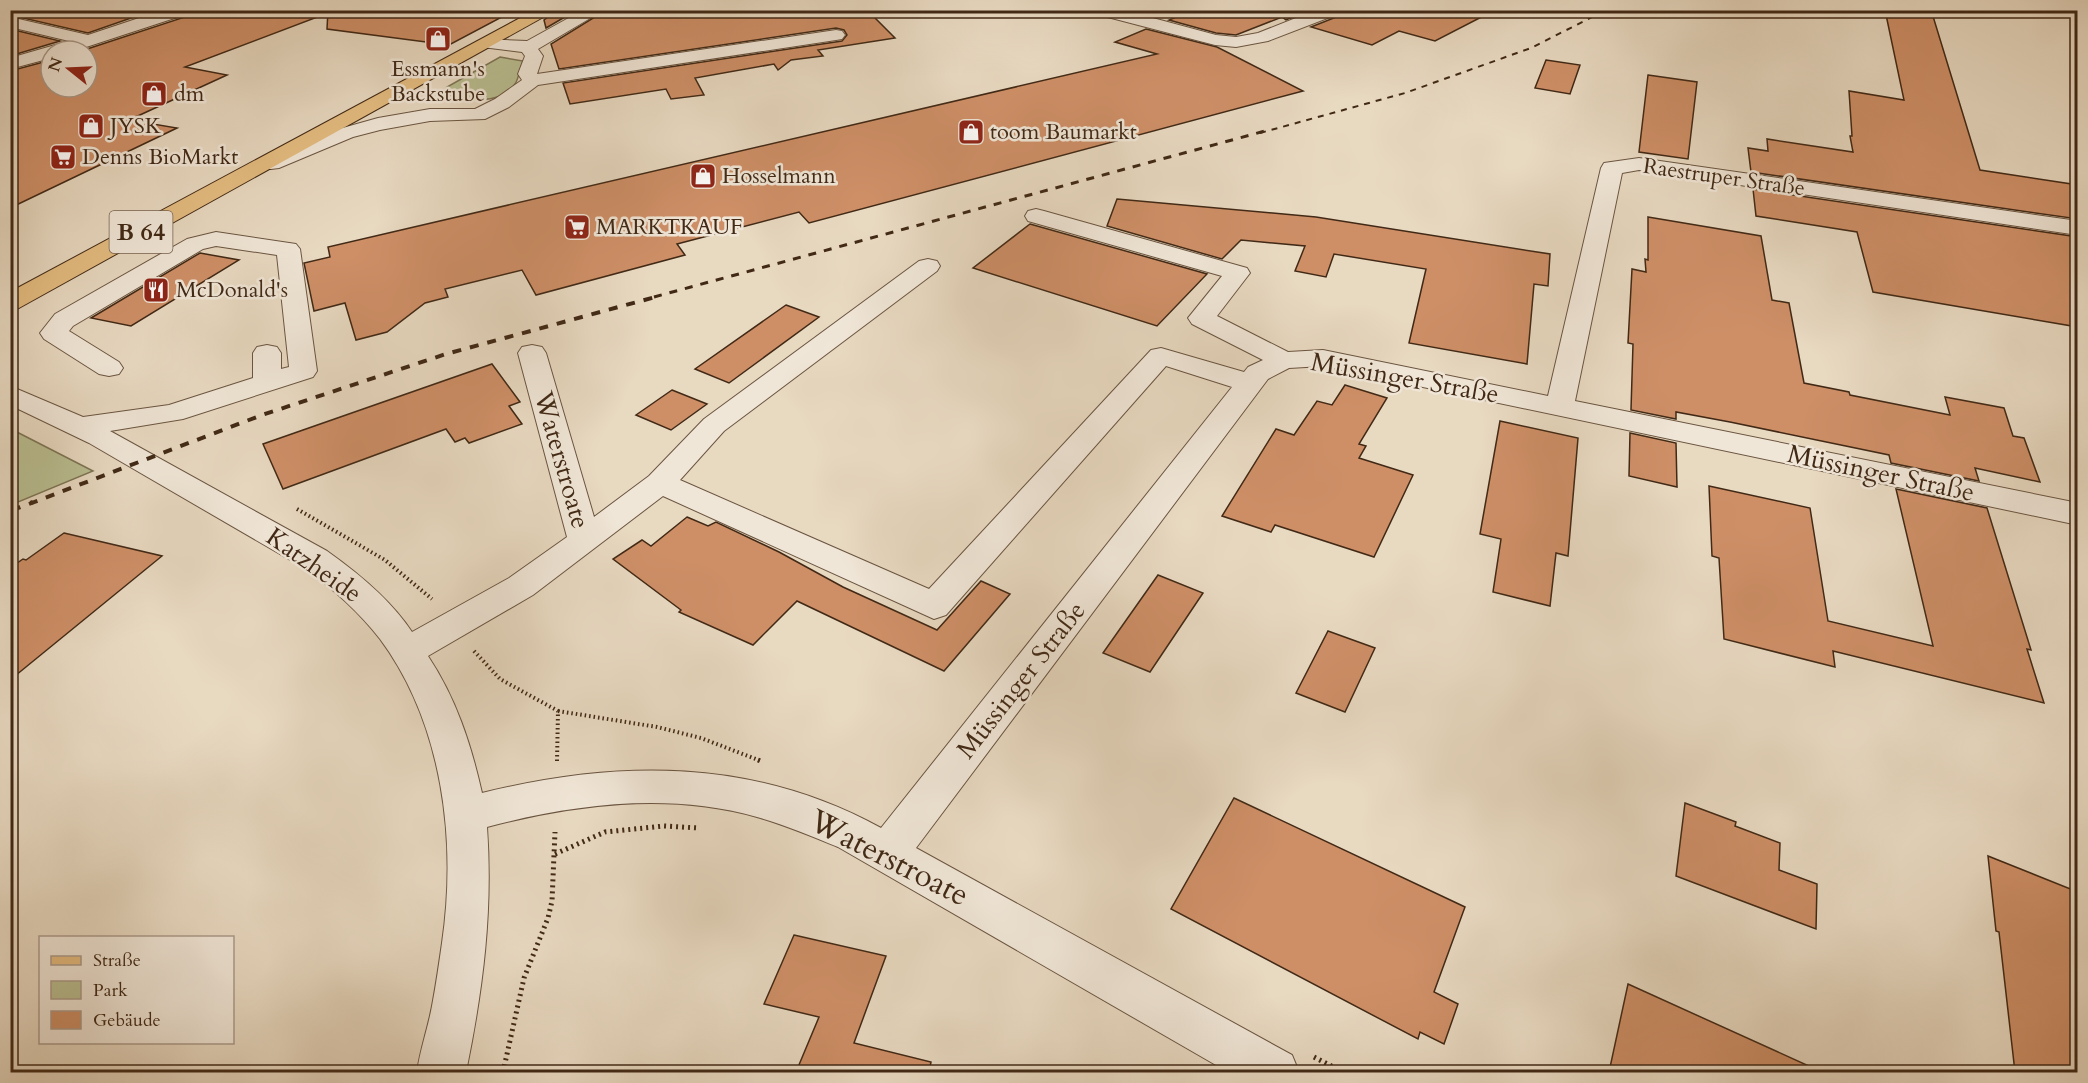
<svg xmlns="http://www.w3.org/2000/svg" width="2088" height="1083" font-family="Cardo,serif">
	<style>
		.green { fill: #b9be91; stroke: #7d7454; stroke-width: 1.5 }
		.building { fill: #ce8f67; stroke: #412916; stroke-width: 1.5 }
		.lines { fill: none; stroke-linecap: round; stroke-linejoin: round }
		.minor-casing { stroke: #6b5541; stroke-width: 2 }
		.major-casing { stroke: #412916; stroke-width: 2 }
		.path-far2 { stroke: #412916; stroke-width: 3; stroke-dasharray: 1.5 2; stroke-linecap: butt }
		.path-far1 { stroke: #412916; stroke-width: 4; stroke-dasharray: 1.5 3; stroke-linecap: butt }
		.path { stroke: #412916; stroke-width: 5; stroke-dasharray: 2 4; stroke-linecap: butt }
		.minor { fill: #f0e6d7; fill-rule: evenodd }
		.major { fill: #e4bc80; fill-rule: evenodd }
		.rail-far3 { stroke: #412916; stroke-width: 2; stroke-dasharray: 6 6; stroke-linecap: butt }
		.rail-far2 { stroke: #412916; stroke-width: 3; stroke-dasharray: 8 8; stroke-linecap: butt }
		.rail-far1 { stroke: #412916; stroke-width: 4; stroke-dasharray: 9 9; stroke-linecap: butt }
		.rail { stroke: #412916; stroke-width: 4.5; stroke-dasharray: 11 11; stroke-linecap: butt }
		.labels { text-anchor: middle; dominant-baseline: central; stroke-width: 5; stroke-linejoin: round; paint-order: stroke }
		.far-poi-label { font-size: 22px; fill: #412916; stroke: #f0e6d7; text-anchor: start }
		.far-street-label { font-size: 22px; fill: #412916; stroke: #f0e6d7 }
		.shield { fill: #f0e6d7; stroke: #766250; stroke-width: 1.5 }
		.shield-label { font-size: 24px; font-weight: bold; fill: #412916 }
		.street-label { font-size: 26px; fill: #412916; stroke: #f0e6d7 }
		.near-street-label { font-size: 32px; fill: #412916; stroke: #f0e6d7 }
	</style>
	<rect width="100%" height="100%" fill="#e8d9c1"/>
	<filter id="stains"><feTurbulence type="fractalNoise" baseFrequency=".00333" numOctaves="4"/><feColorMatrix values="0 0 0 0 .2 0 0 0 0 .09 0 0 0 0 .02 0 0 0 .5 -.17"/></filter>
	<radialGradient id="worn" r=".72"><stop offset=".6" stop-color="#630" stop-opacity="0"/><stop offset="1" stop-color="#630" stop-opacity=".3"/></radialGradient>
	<g class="green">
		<path d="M500 57 523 61C520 68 519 78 515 84 501 105 464 102 444 93L447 87Z"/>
		<path d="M11 429 93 471 11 505Z"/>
	</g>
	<g class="building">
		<path d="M10 10H154L88 33 10 15Z"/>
		<path d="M191 10H328V13L185 67 227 75 129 120 177 128 10 208V71L51 60V87H87V51H81L188 16Z"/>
		<path d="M328 10H515L449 45 327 29Z"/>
		<path d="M558 10H577L546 28 544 20Z"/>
		<path d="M606 10H867L895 38 818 50 823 56 791 60 778 70 774 64 695 78 704 95 671 99 666 89 570 104 563 83 842 41 847 35 844 30 836 28 559 69 551 44Z"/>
		<path d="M1193 10H1309L1286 20 1282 17 1236 35 1216 33 1169 20Z"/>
		<path d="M1342 10H1495L1435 41 1399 31 1372 45 1311 27 1339 16Z"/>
		<path d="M1885 10 1932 13 1980 170 2078 185V219L1751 172 1748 148 1768 151 1767 139 1853 152 1850 136H1852L1849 91 1904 100Z"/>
		<path d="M10 29 60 41 10 56Z"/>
		<path d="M1146 29 1217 47 1303 91 809 223 799 212 677 244 685 255 536 295 522 270 445 289 448 297 425 303 387 332 356 340 345 303 314 311 304 263 330 257 328 247 1157 54 1115 42Z"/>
		<path d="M1546 60 1580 65 1570 94 1535 88Z"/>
		<path d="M1648 75 1697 82 1688 159 1639 152Z"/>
		<path d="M1753 189 2078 237V327L1873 292 1857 232 1756 216Z"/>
		<path d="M1117 199 1316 217 1550 254 1548 286 1534 284 1527 364 1409 343 1426 269 1334 254 1326 277 1295 271 1305 246 1241 240 1222 259 1107 226Z"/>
		<path d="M1648 217 1761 236 1772 300 1789 303 1804 383 1849 392 1850 395 1950 415 1945 397 2004 408 2013 436 2024 438 2040 482 1975 468 1979 481 1891 463 1889 455 1730 422 1676 412V419L1631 410 1633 344 1628 343 1632 269 1646 272 1645 259 1648 260Z"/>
		<path d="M1030 224 1207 274 1157 326 973 268Z"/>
		<path d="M200 253 239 260 131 326 91 318Z"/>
		<path d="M786 305 819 317 729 383 695 369Z"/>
		<path d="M492 364 520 402 509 406 522 424 469 443 465 438 455 442 446 429 283 489 263 444Z"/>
		<path d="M1345 385 1387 398 1359 444 1366 446 1359 458 1413 475 1374 557 1275 525 1271 532 1222 516 1276 429 1294 435 1317 401 1332 405Z"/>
		<path d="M672 390 707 404 671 430 636 415Z"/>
		<path d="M1500 421 1578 438 1568 556 1556 553 1550 606 1493 592 1501 539 1480 534Z"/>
		<path d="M1630 433 1676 443 1677 487 1629 476Z"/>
		<path d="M1709 486 1810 508 1828 621 1933 646 1896 489 1987 508 2031 650 2027 649 2044 703 1833 651 1835 667 1724 639 1719 558 1712 556Z"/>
		<path d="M687 517 708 526 716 522 779 552 843 587 937 630 981 581 1010 594 944 671 797 601 753 645 679 612 681 610 613 559 642 540 651 546Z"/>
		<path d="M64 533 162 556 10 680V568L23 559 26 560Z"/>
		<path d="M1158 575 1203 593 1150 672 1103 653Z"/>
		<path d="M1328 631 1375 648 1345 712 1296 693Z"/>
		<path d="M1234 798 1465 907 1434 992 1458 1004 1444 1044 1420 1032 1418 1039 1171 909Z"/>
		<path d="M1685 803 1736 822 1735 826 1780 843 1779 870 1817 884 1816 929 1676 876Z"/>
		<path d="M1988 856 2078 892V1072H2015L1999 932 1996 931Z"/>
		<path d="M794 935 886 956 854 1043 931 1062 929 1072H796L819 1017 764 1004Z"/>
		<path d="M1628 984 1822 1072H1609Z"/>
	</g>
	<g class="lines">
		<defs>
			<g id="minor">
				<path d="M163 10H189L187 14 74 51H51V58L10 69V58L69 41 10 27V17L88 35Z"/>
				<path d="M583 10H604L538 49 543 56 537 74 836 30 842 31 845 35 842 39 836 40 538 85 509 107 485 119 430 121 380 130 353 137 279 168 271 169 263 168 260 163 263 158 339 129 378 118 430 109H475L495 99 522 80 518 74 525 56 522 52 482 47 479 43 482 39 527 41Z"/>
				<path d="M1094 10H1123L1216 35 1236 37 1258 33 1316 10H1340L1338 14 1268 41 1236 47 1215 45 1096 14Z"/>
				<path d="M1639 158 2078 221V235L1639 170 1622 173 1575 401 2078 503V525L1323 366 1289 368 1268 379 916 848 1292 1055 1299 1072H1228L838 847C811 836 785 825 757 817 668 792 574 804 487 827 493 912 483 989 466 1072H417C420 1050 428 1028 432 1006 436 985 439 964 442 943 457 841 443 724 380 639 359 612 331 587 304 568L89 443 10 405V386L83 417 169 405 253 378V353L257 347 267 345 277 347 281 353V369L289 367 277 255 216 246 203 249 73 326 69 331 119 362 123 368 119 374 109 376 99 374 44 339 40 333 55 314 187 239 216 232 296 244 300 249 317 371 313 377 183 419 110 431 327 551C358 573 391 600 412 632L509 578 567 537 518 353 522 347 532 345 542 347 546 353 594 517 649 476 704 419 919 261 928 259 937 261 940 266 937 271 724 431 680 480 929 589 1151 350 1161 348 1244 372 1248 367 1263 360 1192 324 1188 318 1222 276 1028 221 1025 216 1028 211 1036 209 1044 211 1247 268 1250 273 1217 316 1288 352 1323 350 1548 396 1601 168 1604 163ZM1166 366 1232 387 881 828C754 758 619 759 482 793 471 744 456 698 428 656L533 595 663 496 934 619 946 615Z"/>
			</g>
			<path id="major" d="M535 10H556L19 308 10 311V292Z"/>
		</defs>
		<use href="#minor" class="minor-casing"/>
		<use href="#major" class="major-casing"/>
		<path class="path-far2" d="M10 335 18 330"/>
		<g class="path-far1">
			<path d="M297 509 385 560 432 599"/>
			<path d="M474 651 500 679 558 711 557 761"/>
			<path d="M558 711 657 727 701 738 761 761"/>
		</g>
		<g class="path">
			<path d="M758 760 763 762"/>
			<path d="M555 854 605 832 664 826 699 828"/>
			<path d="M1314 1057 1343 1072"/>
			<path d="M503 1072 524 978 548 918 552 901 555 832"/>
		</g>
		<use href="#minor" class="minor"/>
		<use href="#major" class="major"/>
		<path class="rail-far3" d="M1260 133 1405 93 1531 48 1606 10"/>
		<path class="rail-far2" d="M654 297 1265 131"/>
		<path class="rail-far1" d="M29 504 262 415 446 354 659 296"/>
		<path class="rail" d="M10 511 33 502"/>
	</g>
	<defs>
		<symbol id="shop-square" viewBox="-11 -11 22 22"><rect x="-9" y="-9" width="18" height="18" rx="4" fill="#8f2418" stroke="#f0e6d7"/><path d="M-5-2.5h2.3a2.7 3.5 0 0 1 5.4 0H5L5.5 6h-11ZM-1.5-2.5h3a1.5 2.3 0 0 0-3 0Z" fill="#fff"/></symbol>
		<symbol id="supermarket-square" viewBox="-11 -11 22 22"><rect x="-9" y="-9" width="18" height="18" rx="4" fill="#8f2418" stroke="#f0e6d7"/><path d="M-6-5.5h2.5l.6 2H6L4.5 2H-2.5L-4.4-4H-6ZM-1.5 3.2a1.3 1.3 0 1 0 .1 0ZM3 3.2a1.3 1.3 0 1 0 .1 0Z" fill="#fff"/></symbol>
		<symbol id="restaurant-square" viewBox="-11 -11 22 22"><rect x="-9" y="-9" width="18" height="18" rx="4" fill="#8f2418" stroke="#f0e6d7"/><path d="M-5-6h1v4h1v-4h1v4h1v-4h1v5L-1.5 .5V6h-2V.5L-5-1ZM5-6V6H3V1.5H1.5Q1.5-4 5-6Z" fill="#fff"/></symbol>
	</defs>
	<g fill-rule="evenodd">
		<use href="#shop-square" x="423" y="24" width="30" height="30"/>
		<use href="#shop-square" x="139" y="79" width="30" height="30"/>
		<use href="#shop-square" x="76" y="111" width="30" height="30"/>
		<use href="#shop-square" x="956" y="117" width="30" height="30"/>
		<use href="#supermarket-square" x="48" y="142" width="30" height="30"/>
		<use href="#shop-square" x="688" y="161" width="30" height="30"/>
		<use href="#supermarket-square" x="562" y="212" width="30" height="30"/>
		<use href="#restaurant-square" x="141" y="275" width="30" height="30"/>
	</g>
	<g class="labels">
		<g class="far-poi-label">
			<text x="438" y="69" text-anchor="middle">Essmann's<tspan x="438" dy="25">Backstube</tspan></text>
			<text x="174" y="94">dm</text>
			<text x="110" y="126">JYSK</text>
			<text x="990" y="132">toom Baumarkt</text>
			<text x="82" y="157">Denns BioMarkt</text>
			<text x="722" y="176">Hosselmann</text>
			<text x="596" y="227">MARKTKAUF</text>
			<text x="176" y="290">McDonald's</text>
		</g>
		<g class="far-street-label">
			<text transform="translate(1724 177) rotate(8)">Raestruper Straße</text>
		</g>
		<rect class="shield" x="109.5" y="211" width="63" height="42" rx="4.5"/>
		<g class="shield-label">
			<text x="141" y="232">B 64</text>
		</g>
		<g class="street-label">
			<text transform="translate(1405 378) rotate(10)">Müssinger Straße</text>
			<text transform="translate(562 460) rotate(74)">Waterstroate</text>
			<text transform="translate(1881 473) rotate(12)">Müssinger Straße</text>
			<text transform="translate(314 565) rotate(35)">Katzheide</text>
			<text transform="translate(1021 680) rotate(-52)">Müssinger Straße</text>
		</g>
		<g class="near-street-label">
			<text transform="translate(889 858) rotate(27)">Waterstroate</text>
		</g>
	</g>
	<rect width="2088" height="1083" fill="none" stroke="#e8d9c1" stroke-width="36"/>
	<rect x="12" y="12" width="2064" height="1059" fill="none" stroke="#412916" stroke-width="3"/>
	<rect x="18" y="18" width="2052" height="1047" fill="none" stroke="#412916" stroke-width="1.5"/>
	<rect x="39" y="936" width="195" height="108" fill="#f0e6d7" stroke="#aa9a8a" stroke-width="1.5"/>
	<rect x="51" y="956" width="30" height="9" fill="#e4bc80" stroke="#aa9a8a" stroke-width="1.5"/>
	<text x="93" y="966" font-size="18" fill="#412916">Straße</text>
	<rect x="51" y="981" width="30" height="18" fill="#b9be91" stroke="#aa9a8a" stroke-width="1.5"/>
	<text x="93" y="996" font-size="18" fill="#412916">Park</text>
	<rect x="51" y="1011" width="30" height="18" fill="#ce8f67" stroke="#aa9a8a" stroke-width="1.5"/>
	<text x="93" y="1026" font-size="18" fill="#412916">Gebäude</text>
	<g transform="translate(69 69) rotate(288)"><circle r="28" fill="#f0e6d7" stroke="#aa9a8a" stroke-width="1.5"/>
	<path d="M0-4.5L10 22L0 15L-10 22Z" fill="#8f2418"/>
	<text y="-9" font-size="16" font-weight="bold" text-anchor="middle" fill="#412916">N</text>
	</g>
	<rect width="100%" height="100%" filter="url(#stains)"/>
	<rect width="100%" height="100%" fill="url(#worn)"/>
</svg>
